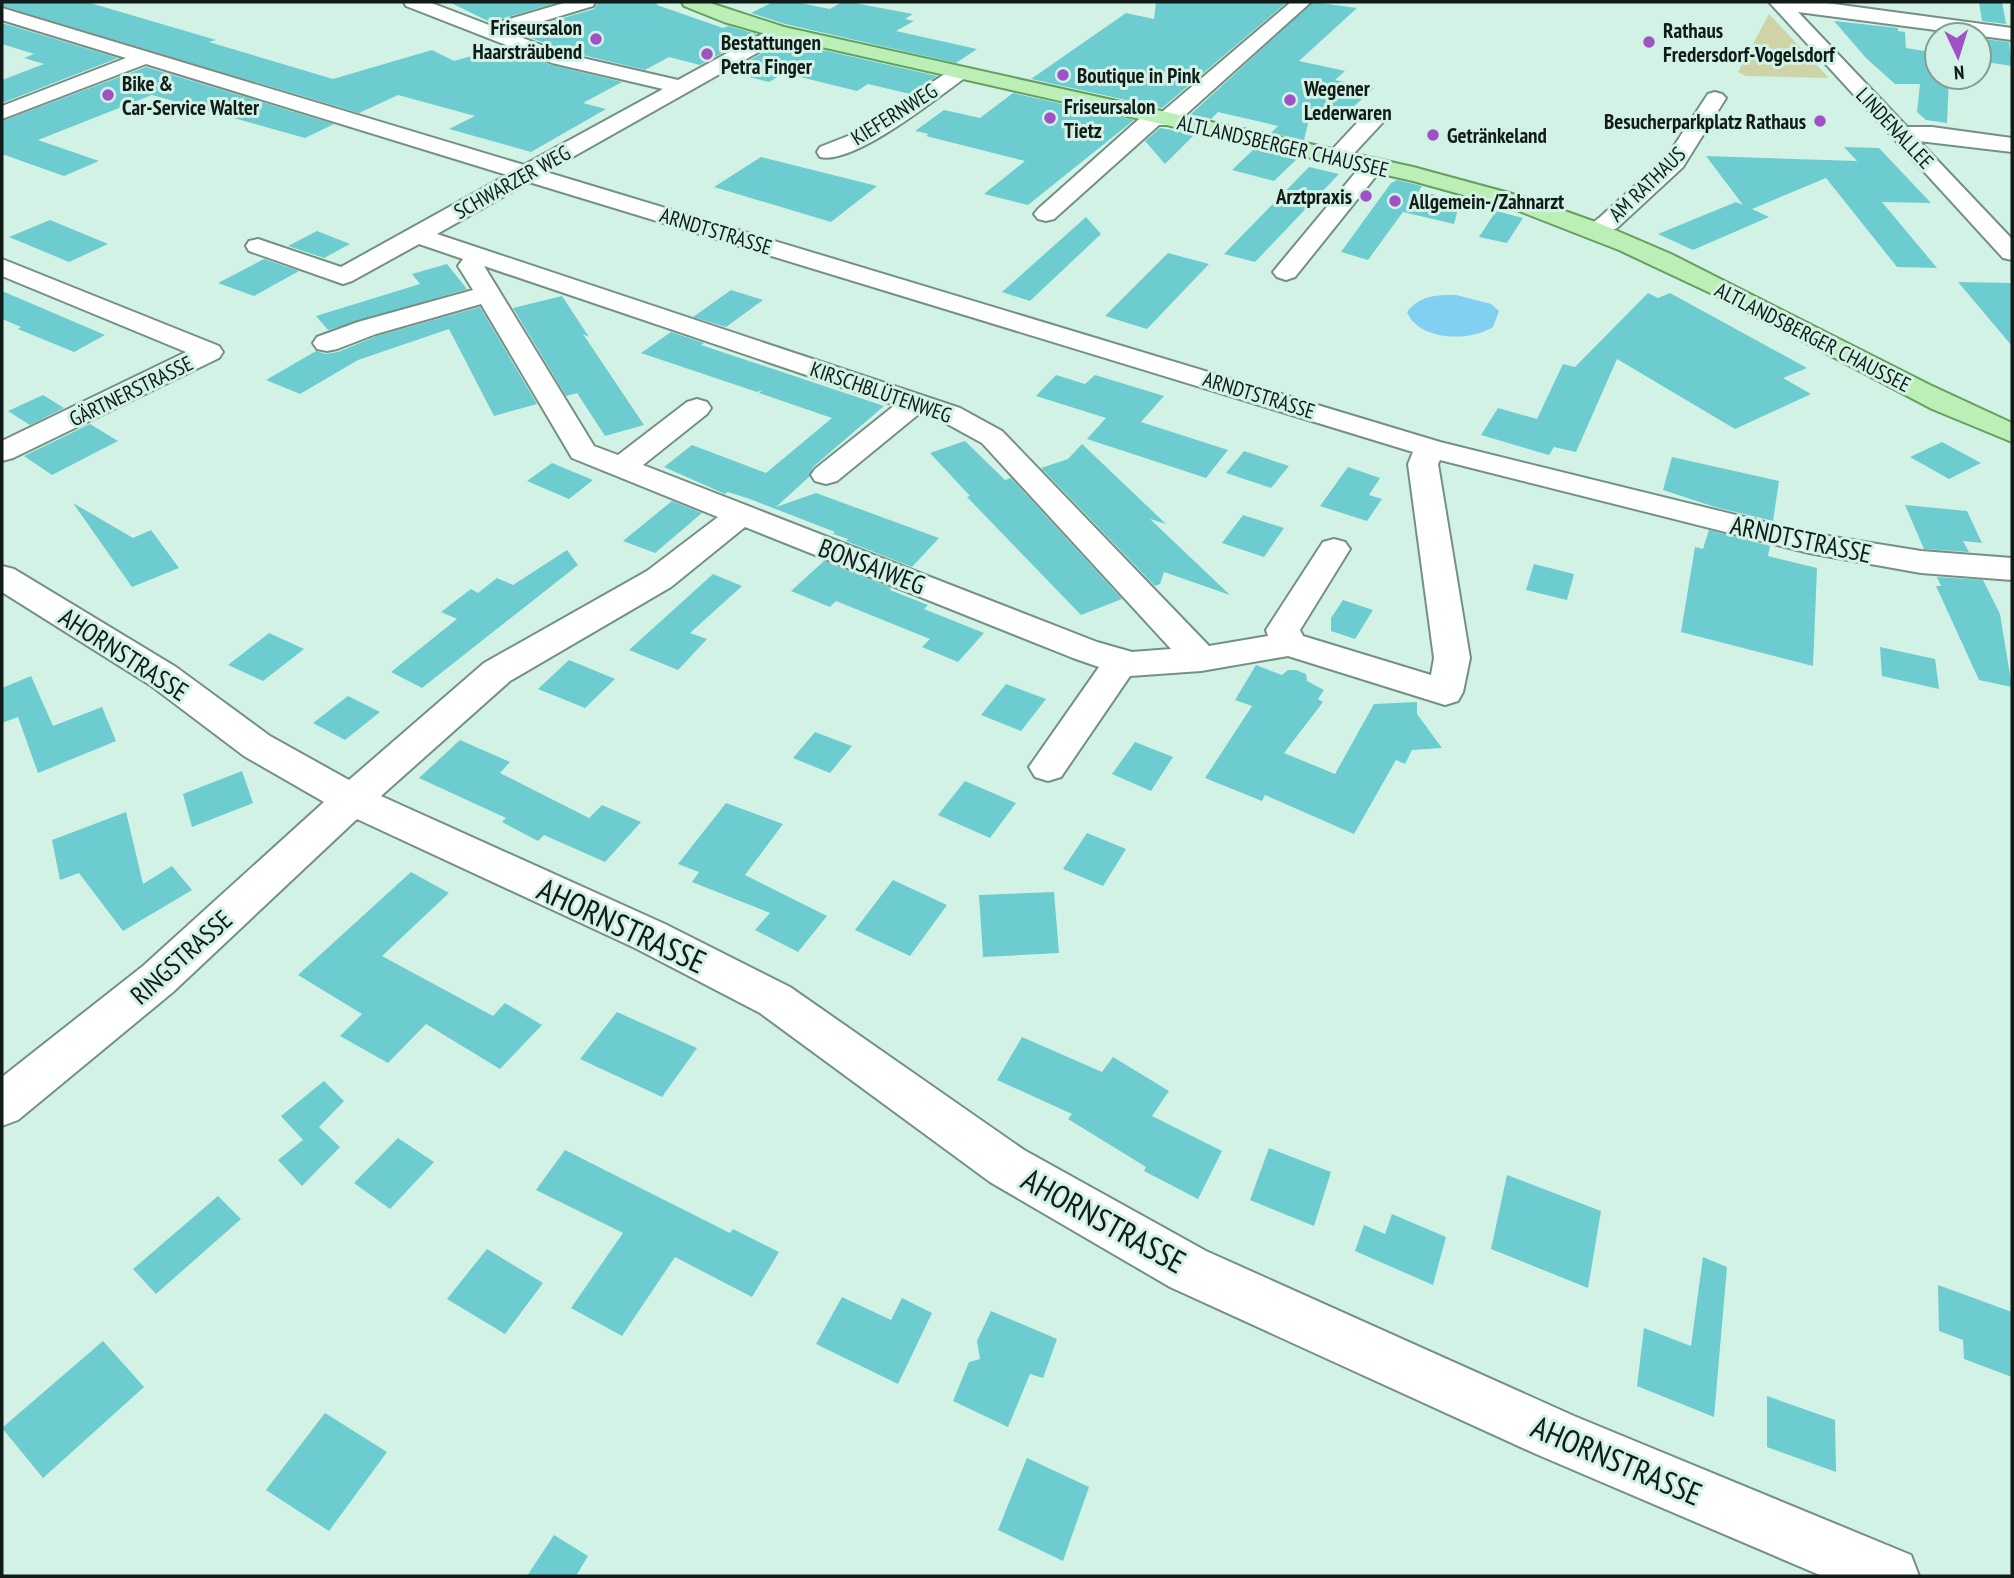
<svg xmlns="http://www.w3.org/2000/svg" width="2014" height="1578" font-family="'PT Sans Narrow',sans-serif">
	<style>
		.green { fill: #ced3a8 }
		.water { fill: #81cff1 }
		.building { fill: #6dccd0 }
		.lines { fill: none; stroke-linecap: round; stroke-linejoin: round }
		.minor-casing { stroke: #749085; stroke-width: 4 }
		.major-casing { stroke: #639f5f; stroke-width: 4 }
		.minor { fill: #fff; fill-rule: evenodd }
		.major { fill: #bcefb6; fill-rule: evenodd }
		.poi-dot { fill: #a051c3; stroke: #d3f2e6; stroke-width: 2.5 }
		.labels { text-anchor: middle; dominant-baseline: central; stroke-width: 6; stroke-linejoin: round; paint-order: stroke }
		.far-poi-label { font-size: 21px; font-weight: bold; fill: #111c18; stroke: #d3f2e6; text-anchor: start }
		.far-street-label { font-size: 21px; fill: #111c18; stroke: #d3f2e6 }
		.street-label { font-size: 26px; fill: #111c18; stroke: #d3f2e6 }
		.near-street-label { font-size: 32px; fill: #111c18; stroke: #d3f2e6 }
	</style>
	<rect width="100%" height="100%" fill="#d3f2e6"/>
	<path class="green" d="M1769 14 1828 77V78L1746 76 1738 72Z"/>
	<path class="water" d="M1456 295 1491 304 1499 311 1493 327C1469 342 1419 341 1407 312 1420 295 1436 295 1456 295Z"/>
	<g class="building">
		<path d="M2 2H87L216 40 209 42 333 79 432 50 454 61 503 47 551 65 622 82 583 103 606 109 531 152 449 129 475 116 398 95 359 113 2 6Z"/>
		<path d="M449 2H559L490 22Z"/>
		<path d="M598 2H656L657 5 723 28 728 26 757 34 700 65 669 57 645 70 566 51 515 32 594 9Z"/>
		<path d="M773 2H796L830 9 842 2H849L913 14 905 19 914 21 896 31 977 49 956 63 785 24 751 13Z"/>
		<path d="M1156 2H1287L1162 108 1031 79 1126 13 1154 19Z"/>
		<path d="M1313 2 1357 8 1299 61 1345 71 1335 80 1374 88 1337 122 1310 116 1304 140 1271 133 1278 126 1218 112 1211 119 1190 115Z"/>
		<path d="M1979 2H2002L2006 24 1982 21Z"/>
		<path d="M1834 21 1898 28V31L1905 32 1906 48 1937 53V77H1949L1947 123 1926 120 1917 112 1920 84H1895L1866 58Z"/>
		<path d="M2 23 118 58 2 103V80L44 64 24 58 34 54 2 44Z"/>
		<path d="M1984 39 2009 42 2012 66 1986 62Z"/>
		<path d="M783 41 937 76 910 94 868 84 857 91 784 73 769 82 729 72Z"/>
		<path d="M146 67 334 124 305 138 152 95 38 140 99 161 64 176 2 154V121Z"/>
		<path d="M1013 93 1134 120 1028 205 984 194 1025 161 926 136 929 134 915 131 944 110 980 118Z"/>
		<path d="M1160 128 1195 134 1165 164 1145 141Z"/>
		<path d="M1844 147 1879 148 1931 203 1882 202 1937 268 1897 267 1826 178 1752 209 1769 217 1693 250 1658 234 1736 202 1743 205 1706 156 1857 161Z"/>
		<path d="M1255 148 1298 158 1274 181 1232 170Z"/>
		<path d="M761 157 877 186 831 222 714 187Z"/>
		<path d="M1309 167 1339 174 1255 262 1224 254Z"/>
		<path d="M1397 180 1422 186 1419 191 1460 201 1454 224 1403 212 1368 260 1341 252 1391 183Z"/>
		<path d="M1496 211 1523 218 1507 243 1479 237Z"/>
		<path d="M1086 217 1101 234 1030 301 1002 292Z"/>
		<path d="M50 220 108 244 69 262 9 237Z"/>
		<path d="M317 231 350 244 324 258 288 246Z"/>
		<path d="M1168 253 1209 264 1147 329 1105 316Z"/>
		<path d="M264 259 299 271 254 296 218 283Z"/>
		<path d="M447 264 467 289 328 330 316 316 420 284 412 274Z"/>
		<path d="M1958 282 2012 283V346Z"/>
		<path d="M731 290 763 300 726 327 693 317Z"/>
		<path d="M2 291 105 335 74 352 18 329 21 327 2 319Z"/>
		<path d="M1648 293 1658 298 1670 293 1807 368 1783 378 1811 394 1735 429 1617 359 1576 452 1554 447 1549 455 1481 435 1498 408 1537 419 1563 364 1575 367Z"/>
		<path d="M562 296 589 337 583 334 644 425 605 436 577 393 566 396 513 308Z"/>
		<path d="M480 307 537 404 494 416 449 329 358 360 300 394 266 380 316 351 326 354 338 352 377 336Z"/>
		<path d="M671 332 704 343 701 345 884 406 813 467 809 477 776 507 816 493 939 538 912 567 846 541 848 539 833 534 835 532 750 499 728 492 725 494 664 467 692 445 766 473 832 418 759 393 763 390 757 392 641 353Z"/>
		<path d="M1056 375 1085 384 1095 375 1164 396 1141 422 1228 450 1206 478 1087 439 1106 418 1036 396Z"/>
		<path d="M43 395 64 408 30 425 8 411Z"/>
		<path d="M90 424 118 441 52 475 24 456Z"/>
		<path d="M965 441 1005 480 1011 478 1122 599 1081 615 967 497 970 496 930 453Z"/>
		<path d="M1942 442 1981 463 1949 479 1910 457Z"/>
		<path d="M1082 444 1166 524 1150 519 1230 595 1164 572 1160 584 1155 586 1041 468 1068 459Z"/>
		<path d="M1244 451 1289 466 1271 488 1226 473Z"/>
		<path d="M1672 457 1779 481 1773 521 1715 507 1663 490Z"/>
		<path d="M552 463 593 480 569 499 527 481Z"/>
		<path d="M1348 467 1380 478 1369 495 1382 499 1367 521 1320 506Z"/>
		<path d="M672 501 702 513 655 553 623 541Z"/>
		<path d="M73 503 133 538 151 530 179 568 132 587Z"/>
		<path d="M1905 505 1967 511 1982 543 1963 541 1969 552 1924 549Z"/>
		<path d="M1243 515 1284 528 1264 557 1222 543Z"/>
		<path d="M1709 530 1770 546 1768 556 1817 568 1813 666 1681 632 1695 547 1703 549Z"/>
		<path d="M567 550 578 565 422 688 391 672 457 619 441 612 471 589 478 593 497 578 513 585Z"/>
		<path d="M824 561 891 588 890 590 928 605 924 609 984 633 958 662 922 647 930 639 836 601 830 607 791 591Z"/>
		<path d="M1534 564 1574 574 1567 600 1526 590Z"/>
		<path d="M713 574 742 586 690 633 707 639 678 670 629 650Z"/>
		<path d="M1937 577 1983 580 2000 614 2012 687 1979 680 1936 586H1941Z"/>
		<path d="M1343 600 1373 610 1355 639 1331 631V618Z"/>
		<path d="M269 633 304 649 263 681 228 665Z"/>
		<path d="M1880 647 1935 659 1939 689 1882 676Z"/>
		<path d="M569 660 615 679 585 708 538 689Z"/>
		<path d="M1256 665 1282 675 1288 670H1296L1306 674 1307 681 1324 690 1318 699 1323 702 1284 753 1335 774 1374 704 1417 702V714L1442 748 1412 750 1405 764 1396 760 1354 834 1265 795 1262 801 1205 778 1252 706 1235 700Z"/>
		<path d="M31 676 53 726 102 707 116 741 38 773 18 717 2 723V688Z"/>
		<path d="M1006 684 1046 699 1021 731 981 715Z"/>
		<path d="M348 696 380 712 345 740 313 723Z"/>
		<path d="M815 732 852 746 830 773 793 758Z"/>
		<path d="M460 740 510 762 500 773 589 818 602 805 641 822 605 862 544 835 538 841 502 822 506 818 419 778Z"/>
		<path d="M1135 742 1173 757 1151 791 1112 774Z"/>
		<path d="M242 771 253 803 192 827 183 794Z"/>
		<path d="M965 781 1016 803 990 838 938 815Z"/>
		<path d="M726 803 783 824 745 875 827 916 798 952 755 930 770 913 692 882 699 872 678 864Z"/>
		<path d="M126 812 143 884 172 866 192 890 123 931 79 873 60 880 52 840Z"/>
		<path d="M1087 833 1126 849 1103 886 1063 869Z"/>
		<path d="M411 872 449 893 382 956 493 1016 505 1003 542 1025 500 1069 426 1024 388 1063 340 1036 362 1014 298 975Z"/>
		<path d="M893 880 947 905 910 956 855 930Z"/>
		<path d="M1054 892 1059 953 983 957 979 895Z"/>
		<path d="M617 1012 697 1048 662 1097 580 1059Z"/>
		<path d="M1022 1037 1102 1072 1113 1057 1169 1091 1152 1116 1222 1151 1198 1199 1144 1171 1146 1167 1068 1119 1072 1114 997 1080Z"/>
		<path d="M324 1081 344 1101 319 1127 340 1147 302 1186 278 1160 303 1140 281 1116Z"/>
		<path d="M398 1138 434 1162 390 1209 354 1183Z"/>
		<path d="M1269 1148 1331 1172 1314 1226 1250 1200Z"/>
		<path d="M565 1150 730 1233 733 1229 779 1252 752 1297 675 1257 622 1336 571 1308 623 1233 536 1190Z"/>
		<path d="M1507 1175 1601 1211 1588 1288 1491 1249Z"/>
		<path d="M218 1196 241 1219 156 1294 133 1269Z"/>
		<path d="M1392 1214 1446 1237 1433 1285 1355 1251 1364 1225 1385 1234Z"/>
		<path d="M487 1249 543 1283 505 1334 447 1299Z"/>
		<path d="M1703 1257 1727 1267 1714 1417 1637 1386 1644 1328 1691 1346Z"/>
		<path d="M1938 1285 2012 1312V1377L1964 1359 1963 1340 1939 1331Z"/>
		<path d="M842 1297 891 1320 902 1298 932 1313 898 1384 816 1344Z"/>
		<path d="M991 1311 1057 1339 1043 1378 1030 1374 1008 1427 953 1401 969 1362 980 1359 977 1341Z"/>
		<path d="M103 1341 144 1387 43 1478 2 1428Z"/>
		<path d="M1767 1396 1835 1420 1836 1472 1767 1447Z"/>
		<path d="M325 1413 387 1452 329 1531 266 1490Z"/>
		<path d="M1027 1458 1089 1487 1063 1561 998 1530Z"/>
		<path d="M554 1535 588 1556 576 1576H527Z"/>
	</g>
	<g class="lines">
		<defs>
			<g id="minor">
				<path d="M404 2H429L489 25 567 2H595L593 6 507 32 565 54 678 80 773 28 780 26 790 32 787 36 546 172 1440 442 1809 533 1921 551 2012 558V580L1921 573 1809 553 1440 460 1438 464 1470 658 1463 692 1458 701 1445 705 1288 656 1201 671 1130 676 1061 777 1048 781 1035 777 1029 767 1099 667 1073 658 745 527 671 587 510 681 381 796 665 924 790 987 1024 1150 1206 1251 1574 1416 1911 1555 1919 1576H1822L1536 1454 1170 1287 990 1182 760 1013 635 948 357 819 173 992 18 1120 2 1126V1077L143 966 324 802 244 756 150 685 2 592V566L14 569 176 667 270 736 349 780 484 663 647 571 718 517 572 458 481 304 376 334 337 349 327 351 317 349 313 343 317 337 358 322 473 290 458 266 463 259 419 244 352 281 343 284 249 251 246 246 249 241 258 239 341 267 507 175 146 64 2 119V106L126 58 2 20V8L524 165 663 89 552 63 406 6ZM529 182 1413 452 1408 464 1434 658 1431 675 1303 636 1300 630 1350 549 1345 542 1334 539 1323 542 1266 630 1268 636 1209 646 1002 431 960 408 437 234ZM484 266 895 405 815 469 811 475 815 481 826 484 837 481 920 413 940 420 982 443 1171 649 1132 652 1097 642 643 465 707 414 711 408 707 402 697 399 687 402 618 455 594 446Z"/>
				<path d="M1291 2H1311L1174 125H1159L1054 219 1046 221 1038 219 1034 214 1038 209 1147 112H1162Z"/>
				<path d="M1769 2H1819L2012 28V40L1798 12 1907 127H1932L2012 138V152L1919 141 2012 239V260L2003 258Z"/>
				<path d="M959 67 966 69 969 73 966 77C937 98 854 165 820 157L817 152 820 147 858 132 952 69Z"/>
				<path d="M1715 92 1722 94 1726 98 1683 167 1617 228 1595 237 1586 235 1583 230 1599 218 1666 158 1708 94Z"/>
				<path d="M1376 110 1384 111 1387 116 1384 121 1345 163H1329L1326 158 1329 153 1368 111Z"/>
				<path d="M1373 159 1381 161 1384 166 1295 277 1286 280 1277 277 1273 272 1277 267 1365 161Z"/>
				<path d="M2 259 219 346 223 352 219 358 13 458 2 461V441L186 352 2 276Z"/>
			</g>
			<path id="major" d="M682 2H707L784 27 1413 167 1531 199 1601 224 1671 254 1930 385 2012 423V442L1932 409 1721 298 1619 250 1514 209 1413 181 773 36 724 22 684 6Z"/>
		</defs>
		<use href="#minor" class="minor-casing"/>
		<use href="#major" class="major-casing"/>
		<use href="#minor" class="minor"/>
		<use href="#major" class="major"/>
	</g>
	<g class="poi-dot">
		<circle cx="596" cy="39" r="7"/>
		<circle cx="1649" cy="42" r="7"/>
		<circle cx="707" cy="54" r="7"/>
		<circle cx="1063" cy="75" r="7"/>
		<circle cx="108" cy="95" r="7"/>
		<circle cx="1290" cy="100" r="7"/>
		<circle cx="1050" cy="118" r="7"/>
		<circle cx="1820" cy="121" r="7"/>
		<circle cx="1433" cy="135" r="7"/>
		<circle cx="1366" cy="196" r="7"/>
		<circle cx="1395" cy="201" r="7"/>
	</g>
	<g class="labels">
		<g class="far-poi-label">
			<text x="582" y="27" text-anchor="end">Friseursalon<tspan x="582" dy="24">Haarsträubend</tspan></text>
			<text x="1663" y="30">Rathaus<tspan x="1663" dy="24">Fredersdorf-Vogelsdorf</tspan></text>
			<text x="721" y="42">Bestattungen<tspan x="721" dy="24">Petra Finger</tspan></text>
			<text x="1077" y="75">Boutique in Pink</text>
			<text x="122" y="83">Bike &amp;<tspan x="122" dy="24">Car-Service Walter</tspan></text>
			<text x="1304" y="88">Wegener<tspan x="1304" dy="24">Lederwaren</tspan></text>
			<text x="1064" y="106">Friseursalon<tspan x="1064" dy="24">Tietz</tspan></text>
			<text x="1806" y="121" text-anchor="end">Besucherparkplatz Rathaus</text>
			<text x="1447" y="135">Getränkeland</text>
			<text x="1352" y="196" text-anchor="end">Arztpraxis</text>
			<text x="1409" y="201">Allgemein-/Zahnarzt</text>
		</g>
		<g class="far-street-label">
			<text transform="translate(894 114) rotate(-32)">KIEFERNWEG</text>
			<text transform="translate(1895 128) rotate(47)">LINDENALLEE</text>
			<text transform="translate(1283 146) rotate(13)">ALTLANDSBERGER CHAUSSEE</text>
			<text transform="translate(512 182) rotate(-29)">SCHWARZER WEG</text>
			<text transform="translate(1647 184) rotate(-44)">AM RATHAUS</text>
			<text transform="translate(716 231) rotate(17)">ARNDTSTRASSE</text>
			<text transform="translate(1813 337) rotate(27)">ALTLANDSBERGER CHAUSSEE</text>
			<text transform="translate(131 391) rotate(-26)">GÄRTNERSTRASSE</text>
			<text transform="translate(881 392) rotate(19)">KIRSCHBLÜTENWEG</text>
			<text transform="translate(1259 395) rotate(17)">ARNDTSTRASSE</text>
		</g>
		<g class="street-label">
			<text transform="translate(1801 539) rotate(12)">ARNDTSTRASSE</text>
			<text transform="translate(872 566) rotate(21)">BONSAIWEG</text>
			<text transform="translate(124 654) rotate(33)">AHORNSTRASSE</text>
			<text transform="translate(181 957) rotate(-42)">RINGSTRASSE</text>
		</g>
		<g class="near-street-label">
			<text transform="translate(622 925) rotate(25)">AHORNSTRASSE</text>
			<text transform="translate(1104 1220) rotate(29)">AHORNSTRASSE</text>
			<text transform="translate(1617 1460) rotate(23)">AHORNSTRASSE</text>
		</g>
	</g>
	<rect width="2014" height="1578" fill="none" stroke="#111c18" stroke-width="7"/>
	<g transform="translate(1958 56) rotate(176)"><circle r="33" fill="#d3f2e6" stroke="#859c94" stroke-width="2"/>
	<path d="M0-5L12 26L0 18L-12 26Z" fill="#a051c3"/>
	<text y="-10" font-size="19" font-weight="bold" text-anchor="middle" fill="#111c18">N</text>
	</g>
</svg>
